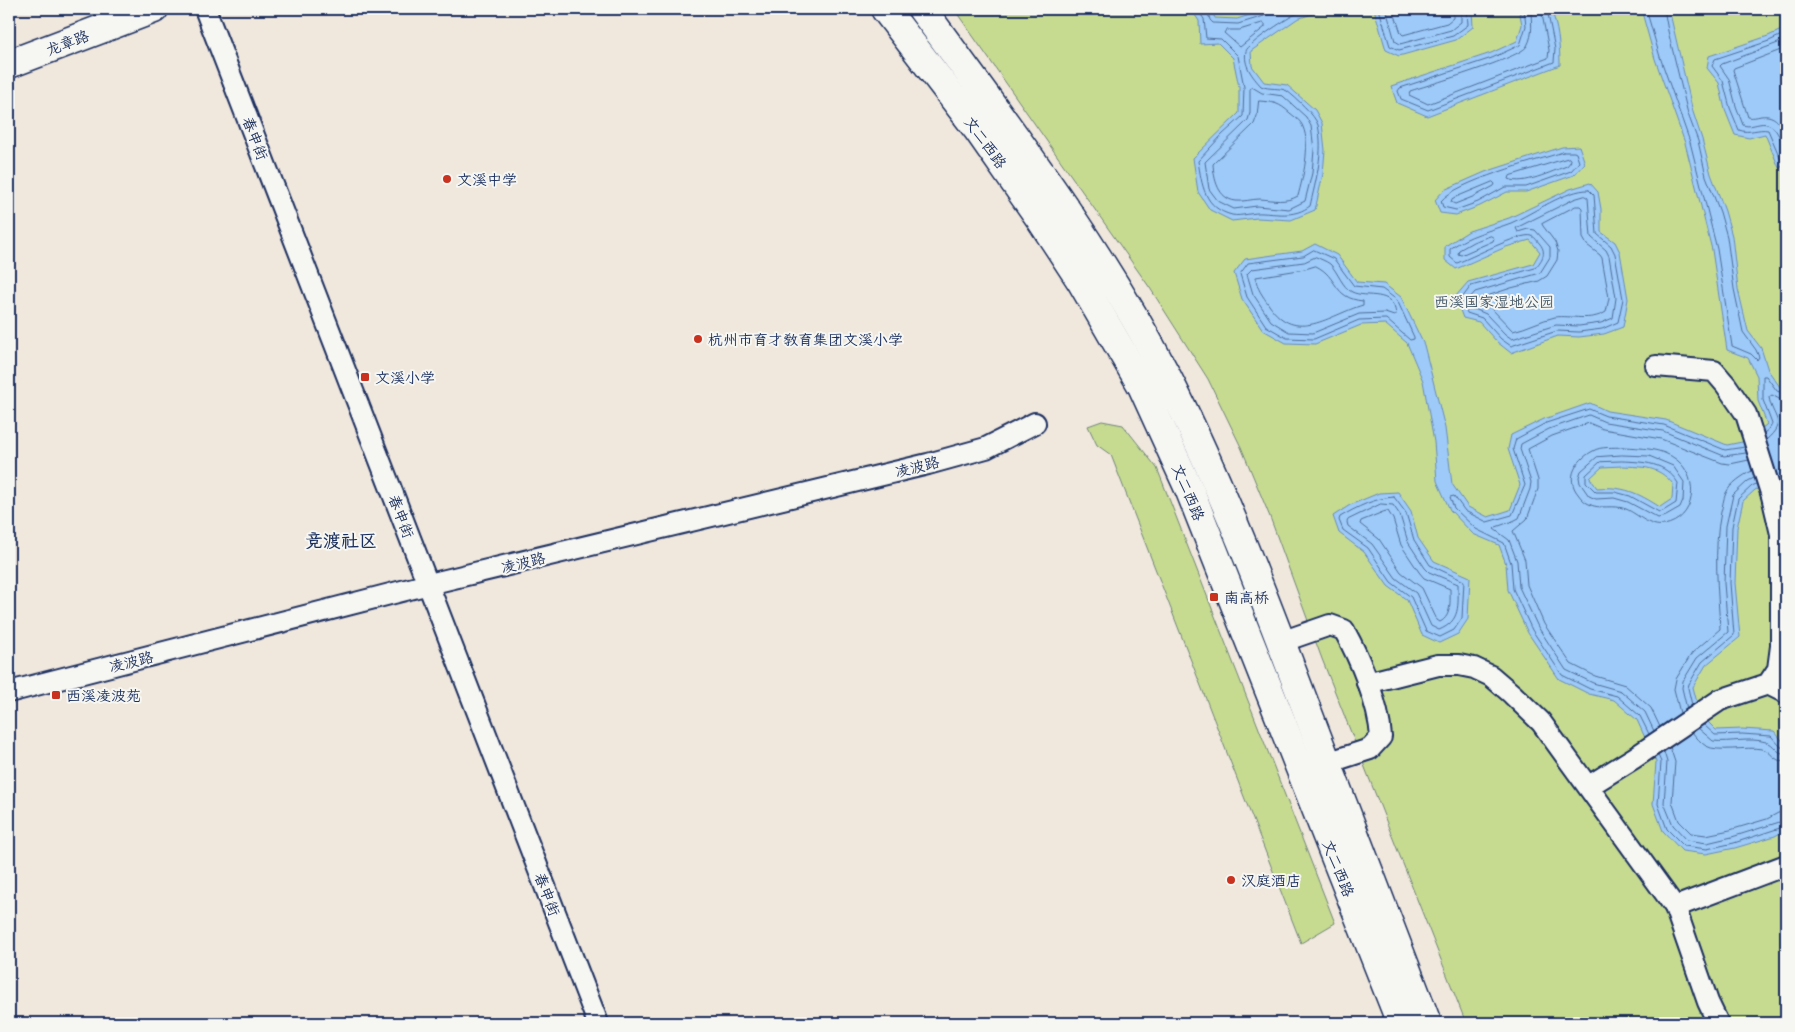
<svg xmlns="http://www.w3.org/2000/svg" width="1795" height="1032" font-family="Mali,'LXGW WenKai TC',sans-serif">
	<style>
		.green { fill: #c6db90; stroke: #708577 }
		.water { fill: #9dcaf8; stroke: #698cba; fill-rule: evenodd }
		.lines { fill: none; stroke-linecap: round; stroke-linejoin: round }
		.shore { stroke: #4f6d9c; stroke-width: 1 }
		.street-casing { stroke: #1b2f5e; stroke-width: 24 }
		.secondary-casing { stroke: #1b2f5e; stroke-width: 31 }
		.street { stroke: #f6f6f2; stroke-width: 20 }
		.secondary { stroke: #f6f6f2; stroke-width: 28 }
		.poi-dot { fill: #c8321e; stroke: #f6f6f2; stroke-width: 2 }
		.labels { text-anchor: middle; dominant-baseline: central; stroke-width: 4; stroke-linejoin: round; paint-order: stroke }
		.street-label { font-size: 15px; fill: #1b2f5e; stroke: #f6f6f2 }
		.poi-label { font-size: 15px; fill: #1b2f5e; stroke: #f6f6f2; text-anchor: start }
		.park-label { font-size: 15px; fill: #465a6a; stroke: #f6f6f2 }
		.quarter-label { font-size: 18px; font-weight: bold; fill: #1b2f5e; stroke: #f6f6f2 }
	</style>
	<rect width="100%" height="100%" fill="#f0e7dd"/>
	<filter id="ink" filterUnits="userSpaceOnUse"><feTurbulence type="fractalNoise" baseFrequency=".02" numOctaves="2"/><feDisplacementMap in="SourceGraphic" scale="10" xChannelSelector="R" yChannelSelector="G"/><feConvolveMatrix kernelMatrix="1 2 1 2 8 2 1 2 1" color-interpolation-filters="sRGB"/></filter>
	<g filter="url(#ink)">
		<g class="green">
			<path d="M954 9H1786V1023H1466L1322 659 1270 517 1241 447 1208 379 1150 288Z"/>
			<path d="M1102 421 1123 425 1157 468 1335 923 1301 943 1111 455 1097 445 1088 426Z"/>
		</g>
		<g class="water">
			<path d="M1191 9H1211L1215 18 1237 19 1269 9H1327L1297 19 1251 51 1252 66 1264 82 1287 85 1315 110 1322 123 1325 150 1323 174 1315 210 1291 220 1257 218 1232 221 1210 210 1198 192 1193 158 1239 113V87L1233 58 1218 43 1200 44 1199 21Z"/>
			<path d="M1374 9H1472L1473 27 1456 40 1399 56 1386 50Z"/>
			<path d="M1519 9H1551C1558 27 1560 46 1560 65L1427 116 1397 103 1391 86 1491 53 1517 41 1522 25Z"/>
			<path d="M1641 9H1669L1693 112 1702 139 1711 174 1725 211 1732 236 1738 289 1748 331 1761 348 1768 370 1780 387 1786 390V476L1755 490 1743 501 1737 528 1735 583 1740 637 1706 665 1693 687 1700 714 1716 730 1742 729 1774 731 1786 745V830L1775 836 1735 848 1706 854 1682 851 1663 831 1653 804 1656 762 1637 720 1614 700 1589 694 1559 679 1528 633 1508 590 1506 564 1499 545 1473 534 1450 510 1437 481 1434 442 1423 381 1407 343 1385 324 1361 325 1315 344 1286 343 1263 330 1242 299 1234 273 1245 259 1302 251 1315 244 1337 255 1357 282 1384 284 1401 297 1424 345 1445 428 1452 484 1468 507 1488 517 1510 510 1520 485 1508 449 1511 435 1544 419 1590 403 1607 411 1666 420 1727 445 1747 441 1767 424 1758 401 1757 376 1748 358 1727 350 1712 250 1685 143 1655 59ZM1622 466C1644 467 1658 466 1673 484L1672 499 1660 507C1638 493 1624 486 1597 488L1590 478 1602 467Z"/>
			<path d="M1786 28V165L1779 168 1765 134 1749 138 1735 135 1725 110 1719 83 1707 68 1709 56 1768 36Z"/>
			<path d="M1579 146 1585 163 1574 175 1526 192H1507L1480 206 1456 215 1440 213 1435 200 1444 190 1485 172 1562 147Z"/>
			<path d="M1590 183 1598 192 1601 209V232L1615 242 1620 252 1628 299 1623 327 1604 334 1579 337 1558 336 1511 353 1497 342 1479 322 1463 318 1455 297 1468 282 1533 264 1540 252 1530 240 1506 247 1456 269 1445 260V246L1469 231 1509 218 1570 189Z"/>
			<path d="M1398 492 1411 511 1418 538 1434 561 1470 577 1468 619 1458 634 1439 643 1422 635 1407 600 1388 586 1364 552 1339 533 1333 516 1350 505 1379 493Z"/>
		</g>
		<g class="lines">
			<g class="shore">
				<path d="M1197 9 1204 19 1206 38 1221 39 1238 56 1244 87 1243 116 1222 135 1198 161C1202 185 1204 208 1232 215 1241 217 1253 212 1263 213 1281 214 1295 217 1310 206 1316 180 1324 152 1318 125 1315 115 1296 98 1287 91 1280 87 1269 90 1261 86 1252 76 1243 65 1246 51 1248 44 1286 19 1294 15 1300 12 1307 11 1313 9"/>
				<path d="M1207 9 1210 20 1213 23 1238 24 1264 16 1267 13V9"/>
				<path d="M1379 9 1390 46 1399 50 1453 36 1468 25 1467 9"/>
				<path d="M1386 9 1395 41 1400 44 1451 30 1461 22V9"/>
				<path d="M1393 9 1401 33 1403 35 1447 23 1453 18V9"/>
				<path d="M1524 9 1526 26 1520 45 1492 58 1400 88 1398 91 1401 99 1428 110 1554 62 1555 49 1547 9"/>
				<path d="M1531 9C1531 22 1534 33 1527 46 1521 58 1428 85 1410 91L1409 95 1428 104 1548 58 1549 50 1541 9"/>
				<path d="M1646 9 1660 57 1690 142 1717 249 1732 346 1751 354 1757 360 1759 357 1756 350 1743 332 1734 289 1727 237 1720 212 1706 176 1698 141 1688 114 1668 31 1664 9"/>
				<path d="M1263 23 1265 24V27L1240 47 1224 33 1226 30H1239Z"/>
				<path d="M1786 33 1769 41 1715 59 1712 66 1723 81 1730 108 1739 130C1749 134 1758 128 1768 130L1781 160 1786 161"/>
				<path d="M1786 40 1722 64 1720 66 1729 79 1736 106 1743 125C1749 127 1753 125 1759 124 1777 120 1781 142 1786 154"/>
				<path d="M1786 48 1734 68 1733 70 1748 117C1753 118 1756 117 1761 116 1775 114 1781 124 1786 135"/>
				<path d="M1252 87 1262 93 1283 96 1306 117 1311 126 1314 150 1312 173 1305 201 1289 209 1257 206 1234 209 1218 201 1209 189 1205 162 1248 120 1250 113V90Z"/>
				<path d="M1259 101C1274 102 1279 103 1290 113 1295 117 1301 121 1303 127 1311 146 1303 177 1298 196 1286 203 1273 200 1260 199 1252 199 1243 202 1236 201 1218 199 1214 179 1213 164L1254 124 1257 116Z"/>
				<path d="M1563 152H1574L1576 153 1579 162 1571 171 1526 187H1505L1478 202 1456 210 1443 207 1441 201C1457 181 1536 161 1563 152Z"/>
				<path d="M1569 158 1571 161 1567 166C1552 171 1523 186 1509 179L1510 176Z"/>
				<path d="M1493 182 1495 184 1494 186 1475 196 1455 204 1451 202 1452 199Z"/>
				<path d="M1589 190 1594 195 1597 234 1611 246 1615 254 1623 299 1618 322 1602 329 1579 332 1557 331 1511 346 1501 339 1482 318 1467 313 1462 298 1471 286 1535 268C1542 260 1547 253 1540 244 1538 242 1535 237 1532 236 1520 232 1471 258 1457 263L1450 257V249C1468 235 1490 231 1511 223 1532 214 1567 189 1589 190Z"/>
				<path d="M1585 196 1588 198 1591 237 1606 250 1609 256 1616 298 1613 318 1601 323 1579 326 1556 325 1512 339 1505 334 1486 314 1472 308 1469 299 1475 292 1540 273 1550 257V247L1535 230 1528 229 1518 232 1516 228 1574 199Z"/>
				<path d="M1576 206H1580L1582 208 1583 238 1587 245 1600 255 1602 258 1609 298 1606 312C1590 322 1572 315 1555 317 1541 320 1527 328 1513 331L1491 308 1479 303 1478 299 1511 288 1539 281 1547 276 1557 260 1558 251 1555 242 1543 226 1542 224Z"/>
				<path d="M1491 236 1494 238 1493 241 1461 255 1458 254 1459 250 1473 242Z"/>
				<path d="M1314 250 1334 259 1354 286 1382 289 1397 300 1414 337V339L1410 340 1386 319 1359 320 1314 339 1287 338 1266 326 1247 297 1240 274 1248 263 1303 256Z"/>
				<path d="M1316 257C1320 259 1326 261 1330 264 1338 272 1342 287 1352 292 1366 299 1394 288 1396 315L1394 316 1385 313 1359 314 1313 333 1289 332 1271 321 1253 294 1247 274 1252 269 1304 262Z"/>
				<path d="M1316 266C1339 277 1332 298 1363 301V305C1329 315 1296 345 1269 305 1263 296 1256 288 1256 277L1305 269Z"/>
				<path d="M1764 433 1770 428 1772 424 1763 400V376H1766L1777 391 1786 394"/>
				<path d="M1766 440C1788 421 1772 418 1769 397L1772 395 1781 400 1786 401"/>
				<path d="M1623 447C1641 448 1662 448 1677 460 1700 479 1696 519 1664 525 1650 528 1638 514 1626 509 1613 504 1599 510 1589 504 1584 502 1581 498 1578 494 1565 478 1576 460 1593 451 1601 446 1613 448 1623 447Z"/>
				<path d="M1622 455 1649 456 1673 466 1684 482 1683 501 1680 508 1666 516 1658 518 1628 502 1614 498 1596 499 1589 496 1580 483 1579 477 1581 471 1597 457Z"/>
				<path d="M1622 461C1644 462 1665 462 1678 483L1676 503 1663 511 1659 512 1630 496 1615 492H1596L1586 482V475L1600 462Z"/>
				<path d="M1394 497 1406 513 1414 540 1430 565 1464 581 1462 618 1454 630 1440 637 1426 631 1411 597 1391 582 1368 548 1343 530 1339 520 1340 517C1357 507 1375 498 1394 497Z"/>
				<path d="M1381 504 1393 505 1400 515 1408 542 1425 568 1429 572 1458 584C1458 605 1461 621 1439 630L1431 626 1416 593 1396 578 1372 544 1348 526 1347 522 1348 520Z"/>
				<path d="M1388 511 1393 519 1401 545 1419 572 1424 578 1450 589C1450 600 1452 616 1440 622L1437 620 1422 588 1401 572 1379 539 1360 524 1361 521 1383 512Z"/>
				<path d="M1692 705 1688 688 1689 684 1702 662 1734 635 1730 583 1732 527 1738 499 1752 486 1756 484"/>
				<path d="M1687 709 1682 688 1683 681 1697 658 1728 632 1724 583 1726 526 1733 495 1748 481 1754 478"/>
				<path d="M1680 713 1674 689 1676 679 1692 653 1720 629C1718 590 1713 550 1721 512 1723 506 1723 499 1726 493 1730 484 1743 475 1752 471"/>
				<path d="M1704 725 1715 735 1742 734 1771 736 1781 747 1786 748"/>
				<path d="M1660 727 1651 708 1625 685 1595 676 1571 664 1544 624 1527 585 1525 560 1513 531 1527 519 1538 489V480L1528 449 1552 436 1589 423 1603 429 1661 439 1722 463 1730 464 1749 460"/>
				<path d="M1698 728 1713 741C1731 743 1749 737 1766 742 1775 744 1776 754 1786 754"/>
				<path d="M1654 731 1645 712 1621 691 1593 683 1566 670 1538 627 1519 587 1517 561 1509 540 1494 529 1496 527 1513 521 1519 518 1530 489 1531 482 1520 449 1521 444 1549 429 1589 415 1605 422 1663 431 1724 456 1746 453"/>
				<path d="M1692 732C1696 737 1701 743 1706 746 1718 753 1747 746 1762 749 1772 751 1772 761 1786 762"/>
				<path d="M1649 734 1640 716 1617 696 1590 689 1562 675 1532 630 1513 589 1511 563 1504 543 1476 529 1454 508 1450 497 1454 496 1465 511 1487 522 1512 515 1525 485 1513 449 1516 439 1546 423 1589 409 1606 416 1664 425 1725 450 1745 447"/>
				<path d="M1670 747 1675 762 1672 802 1679 821 1691 833 1706 835 1730 830 1767 819 1778 813 1786 812"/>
				<path d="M1664 752 1667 762 1664 803 1673 825 1687 840 1707 843 1732 837 1786 820"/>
				<path d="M1658 755 1661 762 1658 804 1667 829 1684 846 1707 849 1734 843 1786 826"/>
			</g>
			<defs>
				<g id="street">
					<path d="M205 9 598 1023"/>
					<path d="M1281 642 1330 625 1344 630C1360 659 1379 704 1381 737L1370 749 1327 763"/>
					<path d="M1367 683 1438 665H1459L1474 668 1491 676 1512 694 1541 722 1675 907 1708 1002 1718 1023"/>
					<path d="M1768 684 1786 693"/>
					<path d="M9 692 429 584 928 464 986 448 1035 423"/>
					<path d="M1589 786 1634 758 1720 700 1768 684 1778 669 1781 646V534L1772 496 1746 414 1726 385 1714 371 1656 366"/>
					<path d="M1675 907 1786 865"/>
				</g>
				<g id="secondary">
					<path d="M885 9 978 130 1041 220 1081 281 1142 386 1190 491 1401 1023"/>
					<path d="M922 9C1008 127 1098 244 1166 375 1224 489 1269 610 1314 729 1351 827 1389 925 1427 1023"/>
					<path d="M9 64 154 9"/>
				</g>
			</defs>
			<use href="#street" class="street-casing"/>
			<use href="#secondary" class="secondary-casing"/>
			<use href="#street" class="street"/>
			<use href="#secondary" class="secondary"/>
		</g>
	</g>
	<g class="poi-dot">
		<circle cx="447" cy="179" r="5"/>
		<circle cx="698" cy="339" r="5"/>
		<rect x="360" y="372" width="10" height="10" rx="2.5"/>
		<rect x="1209" y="592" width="10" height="10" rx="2.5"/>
		<rect x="51" y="690" width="10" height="10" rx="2.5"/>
		<circle cx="1231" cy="880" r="5"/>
	</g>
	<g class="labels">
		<g class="street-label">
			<text transform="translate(67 42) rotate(-21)">龙章路</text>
			<text transform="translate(256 138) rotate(69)">春申街</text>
			<text transform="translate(986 142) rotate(54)">文二西路</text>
			<text transform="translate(917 466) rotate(-14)">凌波路</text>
			<text transform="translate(1189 492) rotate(67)">文二西路</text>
			<text transform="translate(402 516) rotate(69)">春申街</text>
			<text transform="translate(523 562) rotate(-14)">凌波路</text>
			<text transform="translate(131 661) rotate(-14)">凌波路</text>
			<text transform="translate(1339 868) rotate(68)">文二西路</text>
			<text transform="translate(548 894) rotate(69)">春申街</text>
		</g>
		<g class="poi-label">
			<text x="457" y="179">文溪中学</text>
			<text x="708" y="339">杭州市育才教育集团文溪小学</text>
			<text x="375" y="377">文溪小学</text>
			<text x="1224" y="597">南高桥</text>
			<text x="66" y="695">西溪凌波苑</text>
			<text x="1241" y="880">汉庭酒店</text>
		</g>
		<g class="park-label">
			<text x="1494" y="301">西溪国家湿地公园</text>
		</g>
		<g class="quarter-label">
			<text x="341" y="540">竞渡社区</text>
		</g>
	</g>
	<rect width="1795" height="1032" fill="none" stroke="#f6f6f2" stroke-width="30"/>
	<rect x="15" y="15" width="1765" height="1002" fill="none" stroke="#1b2f5e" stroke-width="2" filter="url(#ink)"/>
</svg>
